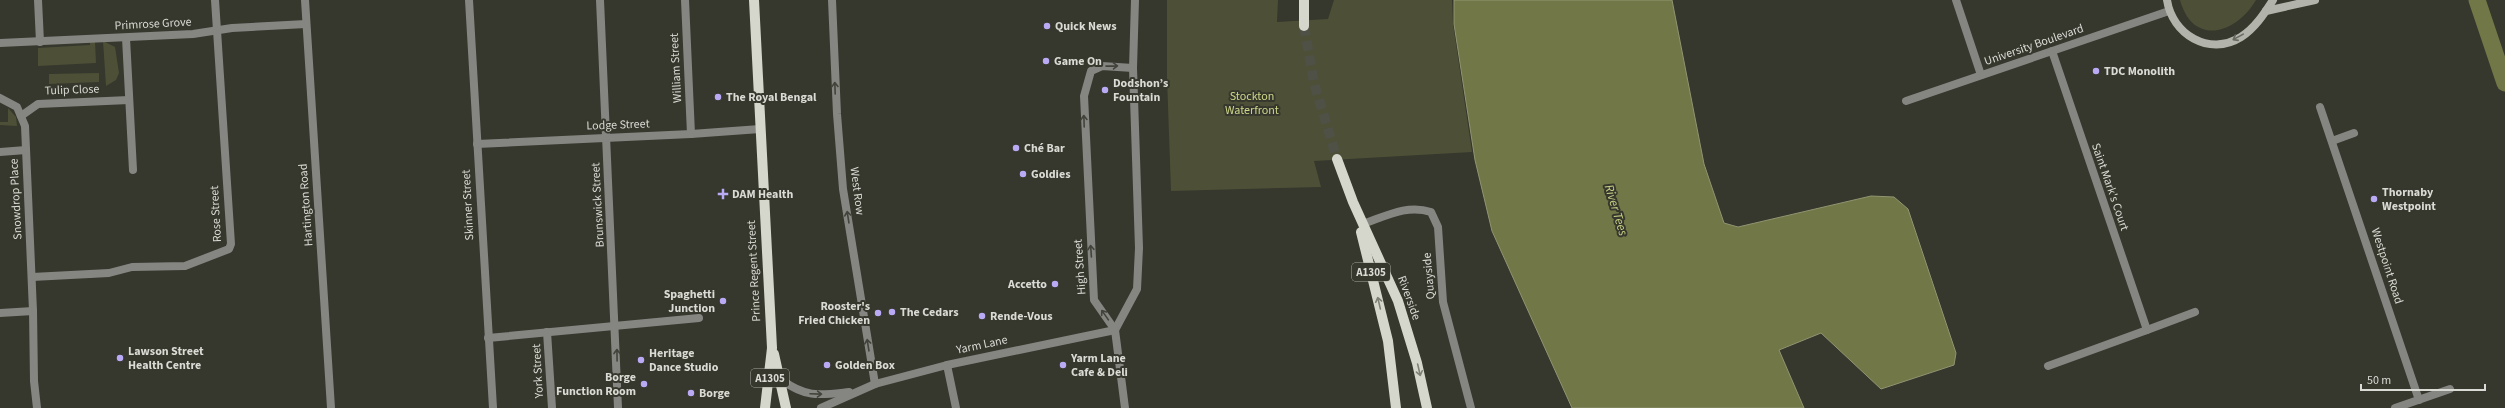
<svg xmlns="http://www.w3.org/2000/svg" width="2505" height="408" font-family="'Source Sans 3',sans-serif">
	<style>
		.green { fill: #4d5036 }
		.water { fill: #727747; stroke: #919571 }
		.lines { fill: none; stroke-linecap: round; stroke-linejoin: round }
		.canal { stroke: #727747; stroke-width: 17 }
		.primary-tunnel { stroke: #4f5046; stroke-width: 10; stroke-dasharray: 10 5; stroke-linecap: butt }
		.street { stroke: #858681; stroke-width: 8 }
		.secondary { stroke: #b2b4ab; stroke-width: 8 }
		.primary { stroke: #d5d7cc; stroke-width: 10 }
		.oneway { stroke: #68695f }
		.oneway2 { stroke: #42433a }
		.oneway3 { stroke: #7e7f75 }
		.poi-dot { fill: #baaaf6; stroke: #36372d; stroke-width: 1.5 }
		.labels { text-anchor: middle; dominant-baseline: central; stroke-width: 4; stroke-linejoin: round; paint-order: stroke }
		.shield { fill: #36372d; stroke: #a9aaa2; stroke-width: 1 }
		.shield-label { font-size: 11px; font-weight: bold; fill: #dadbd4 }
		.street-label { font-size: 12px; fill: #dadbd4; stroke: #36372d }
		.poi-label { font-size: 12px; font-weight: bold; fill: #dadbd4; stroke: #36372d; text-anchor: start }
		.park-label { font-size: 12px; fill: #ced68a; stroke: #36372d }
		.water-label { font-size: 13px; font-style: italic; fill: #c8d085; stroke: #36372d }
	</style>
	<rect width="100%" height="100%" fill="#36372d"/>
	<g class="green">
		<path d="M1167 0H1278L1277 22 1328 19 1334 0H1452L1453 24 1472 152 1314 161 1321 187 1171 191 1167 78Z"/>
		<path d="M2180 0H2256C2236 34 2193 47 2180 0Z"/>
		<path d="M95 41 96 63 38 66V48L90 45V42Z"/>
		<path d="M103 41 115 47 119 73 116 80 106 86Z"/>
		<path d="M99 73V82L49 84V74Z"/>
		<path d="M8 108 16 117 17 126 0 125V122H8Z"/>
	</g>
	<path class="water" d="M1454 0H1672L1704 164 1724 223 1738 227 1871 196 1894 197 1908 209 1956 353 1954 365 1881 389 1821 333 1779 350 1804 408H1572L1492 231 1475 160 1454 24Z"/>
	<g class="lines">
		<path class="canal" d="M2477 0 2505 83"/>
		<path class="primary-tunnel" d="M1304 26 1314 83 1337 159"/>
		<g class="street">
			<path d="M38 0 40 42"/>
			<path d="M305 0 331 408"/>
			<path d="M469 0 493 408"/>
			<path d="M600 0 618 408"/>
			<path d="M685 0 691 134"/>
			<path d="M832 0 837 114 843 189 875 384"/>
			<path d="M1956 0 1981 75"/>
			<path d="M126 38 133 170"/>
			<path d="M0 43 193 34 232 28 306 24"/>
			<path d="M0 98 17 107 25 126 33 311 34 381 37 408"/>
			<path d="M1906 101 2169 11"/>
			<path d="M2320 107 2419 400"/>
			<path d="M21 116 38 104 129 100"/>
			<path d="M2332 141 2354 133"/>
			<path d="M477 144 691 134 760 129"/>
			<path d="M0 152 26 150"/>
			<path d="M1363 224C1386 216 1407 204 1431 212L1438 227 1443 302 1471 408"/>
			<path d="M32 277 109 273 132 267 185 266 229 249 231 244 215 0"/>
			<path d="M0 313 33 311"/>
			<path d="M1115 330 1137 289 1139 248 1133 68 1135 0"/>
			<path d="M2147 330 2195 312"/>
			<path d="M547 332 552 408"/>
			<path d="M488 338 699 318"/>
			<path d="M947 365 956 408"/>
			<path d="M2048 366 2147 330 2052 51"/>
			<path d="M782 380C806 398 820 395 849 392"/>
			<path d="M821 408 875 384 947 365 1115 330"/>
			<path d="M1125 408 1115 330 1094 300 1084 96 1091 71 1102 66 1133 68"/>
			<path d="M2395 408 2450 389"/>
		</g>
		<g class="secondary">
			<path d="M2167 0C2172 34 2209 57 2241 37 2255 28 2264 14 2273 0"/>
			<path d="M2266 11 2315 0"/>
		</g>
		<g class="primary">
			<path d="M754 0 772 348 765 408"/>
			<path d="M1304 0V26"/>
			<path d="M1337 159 1353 202 1398 301 1417 363 1427 408"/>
			<path d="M1361 232 1388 341 1396 408"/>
			<path d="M774 354 786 408"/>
		</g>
	</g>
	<defs><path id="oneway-shaft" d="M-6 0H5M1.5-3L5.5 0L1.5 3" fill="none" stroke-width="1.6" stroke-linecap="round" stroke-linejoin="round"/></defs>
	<use class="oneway" href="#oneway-shaft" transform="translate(2238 37) rotate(151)"/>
	<g class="oneway2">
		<use href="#oneway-shaft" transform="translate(1112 66) rotate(-1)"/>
		<use href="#oneway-shaft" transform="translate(835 88) rotate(-92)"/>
		<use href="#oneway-shaft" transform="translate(1084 121) rotate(-92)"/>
		<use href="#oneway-shaft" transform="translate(848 217) rotate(-99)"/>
		<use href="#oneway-shaft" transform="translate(1091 251) rotate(-94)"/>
		<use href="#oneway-shaft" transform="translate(1105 315) rotate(-125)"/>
		<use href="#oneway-shaft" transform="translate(868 345) rotate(-99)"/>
		<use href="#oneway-shaft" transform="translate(617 355) rotate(-91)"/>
		<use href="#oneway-shaft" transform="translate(816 394) rotate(2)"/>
	</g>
	<g class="oneway3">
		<use href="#oneway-shaft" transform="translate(1379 303) rotate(-103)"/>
		<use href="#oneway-shaft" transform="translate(1419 370) rotate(77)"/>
	</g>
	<g class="poi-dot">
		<circle cx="1047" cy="26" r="4"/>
		<circle cx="1046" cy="61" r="4"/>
		<circle cx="2096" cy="71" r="4"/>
		<circle cx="1105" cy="90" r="4"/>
		<circle cx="718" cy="97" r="4"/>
		<circle cx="1016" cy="148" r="4"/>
		<circle cx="1023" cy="174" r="4"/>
		<path d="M721 188h4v4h4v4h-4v4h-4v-4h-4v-4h4z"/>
		<circle cx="2374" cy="199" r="4"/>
		<circle cx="1055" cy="284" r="4"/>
		<circle cx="723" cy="301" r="4"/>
		<circle cx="892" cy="312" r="4"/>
		<circle cx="878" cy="313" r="4"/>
		<circle cx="982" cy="316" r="4"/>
		<circle cx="120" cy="358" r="4"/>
		<circle cx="641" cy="360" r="4"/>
		<circle cx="827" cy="365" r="4"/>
		<circle cx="1063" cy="365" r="4"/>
		<circle cx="644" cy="384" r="4"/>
		<circle cx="691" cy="393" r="4"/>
	</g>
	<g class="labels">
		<g class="shield">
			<rect x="1352" y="263" width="38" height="18" rx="3"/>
			<rect x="751" y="369" width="38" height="18" rx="3"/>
		</g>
		<g class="shield-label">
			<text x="1371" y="272">A1305</text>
			<text x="770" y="378">A1305</text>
		</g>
		<g class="street-label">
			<text transform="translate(153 24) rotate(-3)">Primrose Grove</text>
			<text transform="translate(2034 45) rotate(-19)">University Boulevard</text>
			<text transform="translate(676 68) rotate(-93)">William Street</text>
			<text transform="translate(72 90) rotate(-2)">Tulip Close</text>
			<text transform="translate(618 125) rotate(-2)">Lodge Street</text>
			<text transform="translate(2110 187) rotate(71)">Saint Mark's Court</text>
			<text transform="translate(857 191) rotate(83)">West Row</text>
			<text transform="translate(16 199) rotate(-93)">Snowdrop Place</text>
			<text transform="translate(306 205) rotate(-94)">Hartington Road</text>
			<text transform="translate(468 205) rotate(-93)">Skinner Street</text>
			<text transform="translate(598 205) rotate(-93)">Brunswick Street</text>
			<text transform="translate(216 214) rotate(-93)">Rose Street</text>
			<text transform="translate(2387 266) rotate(72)">Westpoint Road</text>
			<text transform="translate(1080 267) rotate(-94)">High Street</text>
			<text transform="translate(754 271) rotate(-93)">Prince Regent Street</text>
			<text transform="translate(1429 276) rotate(-95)">Quayside</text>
			<text transform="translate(1409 298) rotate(70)">Riverside</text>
			<text transform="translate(982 345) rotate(-12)">Yarm Lane</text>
			<text transform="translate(538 371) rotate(-93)">York Street</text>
		</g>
		<g class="poi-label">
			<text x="1055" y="26">Quick News</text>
			<text x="1054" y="61">Game On</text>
			<text x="2104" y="71">TDC Monolith</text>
			<text x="1113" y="83">Dodshon’s<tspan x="1113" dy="14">Fountain</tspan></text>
			<text x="726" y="97">The Royal Bengal</text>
			<text x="1024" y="148">Ché Bar</text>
			<text x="1031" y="174">Goldies</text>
			<text x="2382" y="192">Thornaby<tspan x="2382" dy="14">Westpoint</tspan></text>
			<text x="732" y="194">DAM Health</text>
			<text x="1047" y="284" text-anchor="end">Accetto</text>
			<text x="715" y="294" text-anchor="end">Spaghetti<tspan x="715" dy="14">Junction</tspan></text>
			<text x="870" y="306" text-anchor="end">Rooster's<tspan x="870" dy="14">Fried Chicken</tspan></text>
			<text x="900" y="312">The Cedars</text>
			<text x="990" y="316">Rende-Vous</text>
			<text x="128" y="351">Lawson Street<tspan x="128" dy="14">Health Centre</tspan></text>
			<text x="649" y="353">Heritage<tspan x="649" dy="14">Dance Studio</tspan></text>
			<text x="1071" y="358">Yarm Lane<tspan x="1071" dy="14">Cafe &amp; Deli</tspan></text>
			<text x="835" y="365">Golden Box</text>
			<text x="636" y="377" text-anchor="end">Borge<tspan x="636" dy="14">Function Room</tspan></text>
			<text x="699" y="393">Borge</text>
		</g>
		<g class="park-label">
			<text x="1252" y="96">Stockton<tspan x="1252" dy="14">Waterfront</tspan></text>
		</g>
		<g class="water-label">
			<text transform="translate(1616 210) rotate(73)">River Tees</text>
		</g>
	</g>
	<path d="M2361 384v6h124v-6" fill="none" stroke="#dadbd4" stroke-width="2"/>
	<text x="2367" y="384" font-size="12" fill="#dadbd4" stroke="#36372d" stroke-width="3" paint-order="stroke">50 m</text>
</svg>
